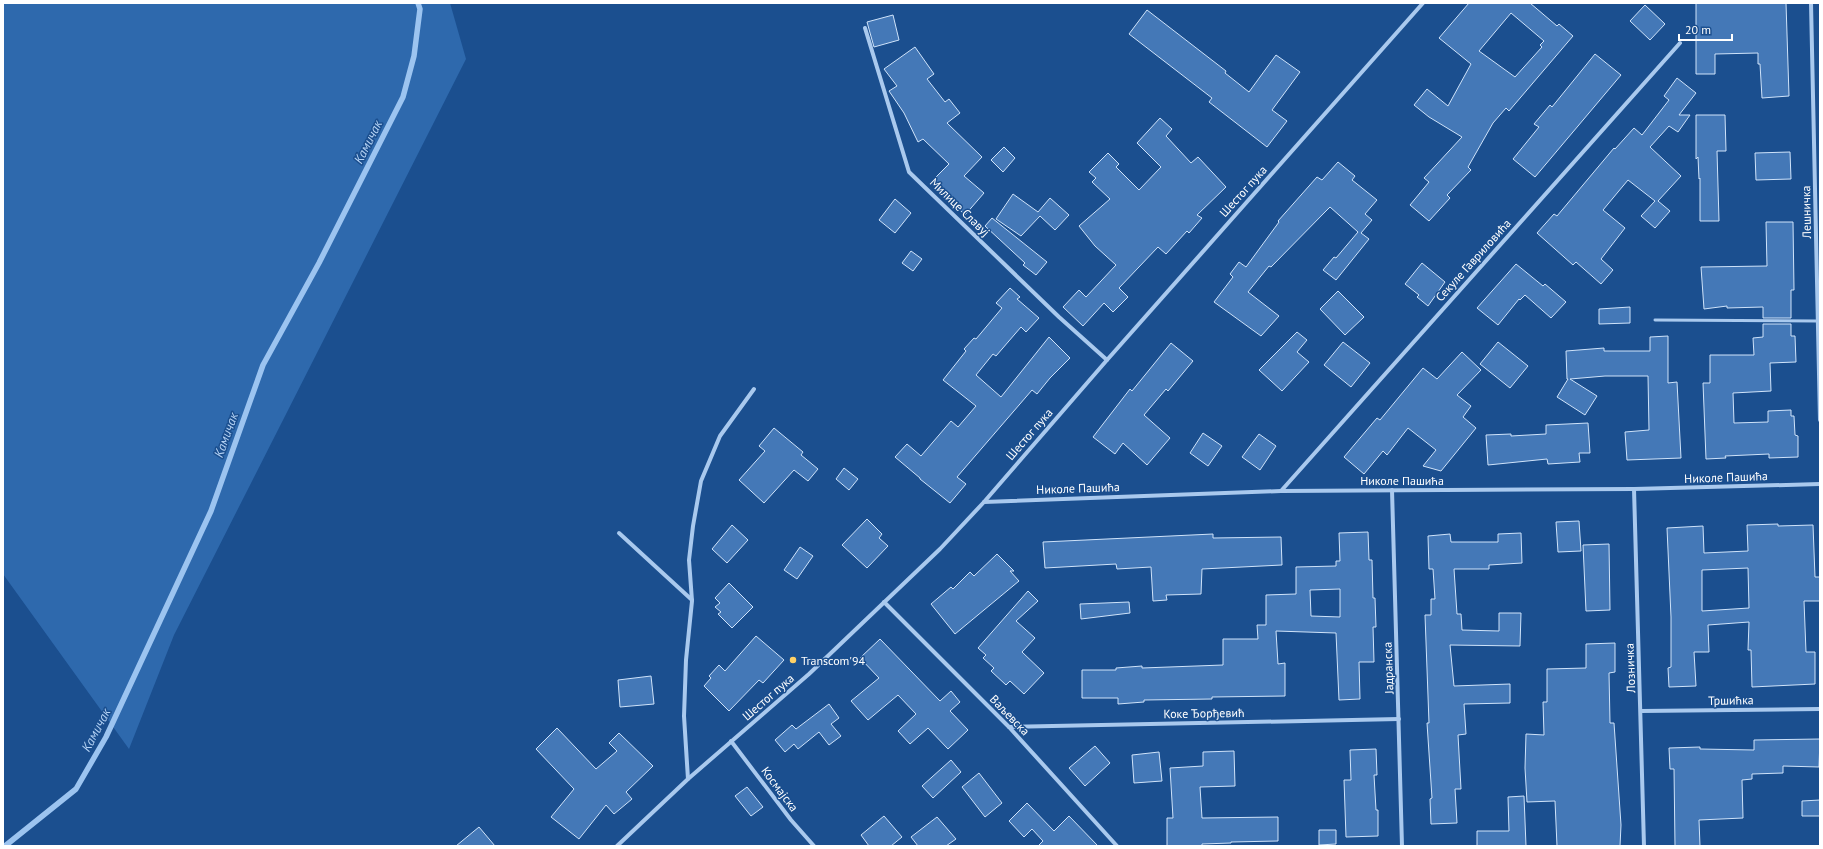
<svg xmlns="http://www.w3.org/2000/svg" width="1823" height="849" font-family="'PT Sans',sans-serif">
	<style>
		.green { fill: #2e69ad }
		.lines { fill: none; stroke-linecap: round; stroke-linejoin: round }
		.stream { stroke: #9cc4f0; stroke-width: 5.5 }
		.building { fill: #4478b7; stroke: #cfe3fa; fill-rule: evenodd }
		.service { stroke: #a9c9ee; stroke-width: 3 }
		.minor { stroke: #a9c9ee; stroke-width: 4 }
		.poi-dot { fill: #ffd166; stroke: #1b4f8f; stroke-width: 1.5 }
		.labels { text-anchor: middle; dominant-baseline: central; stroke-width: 3; stroke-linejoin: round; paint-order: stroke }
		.street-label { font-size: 12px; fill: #fff; stroke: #1b4f8f }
		.poi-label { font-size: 12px; fill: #fff; stroke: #1b4f8f; text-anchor: start }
		.water-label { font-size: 13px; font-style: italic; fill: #b5d3f5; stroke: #1b4f8f }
	</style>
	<rect width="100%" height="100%" fill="#1b4f8f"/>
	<path class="green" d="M3 3H450L466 59 174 635 129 749 3 574Z"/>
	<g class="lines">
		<path class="stream" d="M5 846 76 789 106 737 211 511 263 365 319 263 403 97 414 56 420 9 418 3"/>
	</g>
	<g class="building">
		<path d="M1469 3H1530L1557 26 1559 24 1573 36 1509 111 1506 108 1493 123 1468 167 1471 170 1447 195 1450 198 1429 221 1410 205 1429 182 1424 178 1462 137 1429 117 1414 105 1427 89 1448 106 1471 64 1439 38ZM1511 13 1544 41 1540 45 1542 47 1515 77 1479 51Z"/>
		<path d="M1696 3H1786L1789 96 1762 98 1760 64H1758V53L1715 54V74H1696Z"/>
		<path d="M1645 5 1665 24 1650 40 1630 21Z"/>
		<path d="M1147 10 1226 71 1225 73 1249 92 1276 55 1300 72 1272 110 1287 121 1267 147 1209 102 1212 98 1129 34Z"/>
		<path d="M893 15 899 40 874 47 867 22Z"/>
		<path d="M915 47 934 74 927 79 945 102 949 99 960 113 947 123 982 157 964 176 984 193 965 215 931 182 949 164 923 139 918 142 904 113 889 91 897 86 884 69Z"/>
		<path d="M1595 54 1621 75 1535 177 1513 159 1539 127 1534 124 1550 105 1552 107Z"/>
		<path d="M1677 78 1696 93 1679 115H1690L1678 132 1669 126 1650 147 1681 176 1658 201 1670 211 1655 228 1641 216 1655 201 1628 180 1603 210 1625 228 1601 259 1613 270 1601 284 1576 262 1573 265 1537 233 1554 214 1557 216 1614 148 1615 149 1634 128 1642 135 1669 100 1664 96Z"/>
		<path d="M1696 115H1725L1726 151H1717L1719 221H1700V178L1699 179 1698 157 1696 159Z"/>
		<path d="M1160 118 1172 129 1166 136 1191 163 1198 157 1226 187 1197 215 1202 218 1189 233 1187 231 1166 254 1158 247 1119 288 1128 297 1113 312 1104 303 1083 326 1063 307 1079 290 1086 297 1116 265 1095 246 1079 226 1110 199 1092 182 1096 178 1089 172 1108 153 1119 164 1116 167 1139 190 1161 167 1137 143Z"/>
		<path d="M1004 147 1015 158 1003 172 991 160Z"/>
		<path d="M1790 152 1791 179 1756 180 1755 153Z"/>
		<path d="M1338 162 1355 176 1352 180 1377 200 1365 214 1372 220 1361 233 1369 239 1336 280 1323 270 1334 257 1336 258 1358 232 1330 207 1325 212 1271 267 1269 266 1248 292 1279 316 1261 336 1214 302 1233 277 1230 274 1239 262 1246 267 1279 222 1278 221 1317 177 1322 180Z"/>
		<path d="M1013 194 1038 212 1050 198 1069 215 1055 230 1040 216 1021 236 996 219Z"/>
		<path d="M895 199 911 213 895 233 879 220Z"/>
		<path d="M992 218 1047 262 1036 275 1023 265 1025 263 985 226Z"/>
		<path d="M1766 222H1793L1794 290H1791V318H1763V307L1727 308V306L1704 309 1701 267 1767 266Z"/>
		<path d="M911 251 922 259 913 271 902 263Z"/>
		<path d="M1422 263 1445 282 1428 306 1417 297 1419 295 1405 284Z"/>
		<path d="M1516 264 1543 286 1545 284 1566 302 1551 318 1525 295 1520 300 1519 299 1498 325 1477 308Z"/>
		<path d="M1010 288 1020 297 1017 299 1039 318 1026 332 1021 327 996 356 993 354 976 375 1001 397 1049 337 1070 358 1050 378 1037 394 1032 390 957 477 966 484 950 503 920 479V478L895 457 907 444 921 456 951 421 958 427 976 406 943 380 966 351 964 349 974 338 976 339 1002 308 996 303Z"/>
		<path d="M1338 291 1364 317 1345 335 1320 309Z"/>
		<path d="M1630 307V323L1599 324V309Z"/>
		<path d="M1763 324H1791V336H1795L1796 362 1770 363 1771 391 1733 393 1734 423 1768 422V411L1791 410V416H1794L1795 435 1798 436V457L1769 458V454L1725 456 1726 458 1706 459 1703 383H1710V355H1754L1753 338 1763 337Z"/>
		<path d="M1297 332 1307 340 1297 352 1309 362 1282 391 1259 370Z"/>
		<path d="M1668 336V383L1677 382 1681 458 1627 460 1625 432 1649 430 1648 376H1605L1570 379 1597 396 1585 415 1557 397 1568 379H1567L1566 351 1604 348V351H1650V337Z"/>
		<path d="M1343 342 1370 363 1351 387 1324 365Z"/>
		<path d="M1498 342 1528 366 1510 388 1480 364Z"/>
		<path d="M1171 343 1193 361 1168 391 1166 389 1144 415 1170 438 1147 465 1123 443 1115 454 1093 437 1130 389 1132 391Z"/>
		<path d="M1462 352 1481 370 1457 395 1471 406 1463 417 1476 428 1441 471 1423 466 1436 450 1408 428 1387 455 1383 451 1364 474 1344 457 1377 418 1380 420 1423 368 1437 379Z"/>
		<path d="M1588 423 1590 453H1579L1580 462 1548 464 1547 459 1488 465 1486 435 1511 434V436L1546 434V425Z"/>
		<path d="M774 428 803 452 801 455 818 469 808 481 794 470 764 503 739 480 765 451 759 446Z"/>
		<path d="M1203 433 1222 446 1208 466 1190 453Z"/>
		<path d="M1259 434 1276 446 1260 470 1242 457Z"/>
		<path d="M844 468 858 479 849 490 836 479Z"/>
		<path d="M867 519 882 534 879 538 888 546 867 568 842 545Z"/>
		<path d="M1579 521 1581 551 1558 552 1556 522Z"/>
		<path d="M1778 524V526L1813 525 1815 577H1820V601H1804L1806 652H1815V684L1752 687 1751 650H1748L1749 622 1708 625 1709 652H1694L1696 686 1669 687 1668 668 1671 667V617L1667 528 1703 526 1704 553 1748 551 1747 525ZM1748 568 1749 608 1702 611V570Z"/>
		<path d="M732 525 748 540 727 563 712 549Z"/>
		<path d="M1368 532 1369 560H1372L1373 598H1375L1376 627H1373L1374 662H1359L1360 699 1339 700 1336 633 1276 631 1278 664 1285 663V696L1212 697V699L1144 700V702L1118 704V698H1082V670H1116V668L1142 666V668L1223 665V639H1258L1257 625H1266V595L1296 594V567L1336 566V561H1340L1339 533ZM1340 589V617L1311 616 1310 590Z"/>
		<path d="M1521 533 1522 563 1489 565V569H1454L1457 614H1461L1462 630 1499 631V613H1521L1520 646 1450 645 1454 686 1510 684V703L1464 704 1466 734 1458 735 1461 789H1455L1457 823 1431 824 1430 799 1432 798 1427 723H1429L1425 615H1431V599H1435L1433 569H1429L1428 536 1450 534 1451 542H1498V534Z"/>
		<path d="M1213 534V538L1281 537 1282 565 1202 569 1201 594 1166 595 1167 600 1153 601 1151 567 1117 569 1116 564 1045 568 1043 542Z"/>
		<path d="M1609 544 1610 610 1586 611 1583 545Z"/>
		<path d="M800 547 813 556 797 579 784 570Z"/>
		<path d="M997 554 1014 571H1010L1019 581 955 634 931 604 951 587 953 589 970 572 974 576Z"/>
		<path d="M729 583 753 607 732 628 718 614 721 612 715 607 720 603 715 598Z"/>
		<path d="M1028 591 1038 601 1016 621 1035 638 1022 652 1044 673 1024 694 1010 681 1006 685 991 671 994 668 983 658 986 655 978 648Z"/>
		<path d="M1129 602 1130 613 1081 619 1080 604Z"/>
		<path d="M756 636 784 660 763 683 759 680 729 711 704 686 711 678 709 676 719 665 725 671Z"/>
		<path d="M880 639 940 701 951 691 960 702 950 711 968 730 948 749 928 728 910 744 898 731 916 714 898 695 868 720 851 701 879 678 860 658Z"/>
		<path d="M1615 643V672L1609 673 1610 723H1614L1621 825 1620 846H1557L1555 801 1527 802 1525 768 1526 734 1544 735 1543 702H1547V669L1586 668V644Z"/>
		<path d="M651 676 654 704 620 707 618 680Z"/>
		<path d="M829 704 839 718 831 724 841 736 829 745 819 732 798 749 794 744 785 752 775 740 792 725 796 729Z"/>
		<path d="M557 728 596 769 617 751 609 743 619 733 653 766 626 792 632 799 614 814 606 805 579 839 551 817 574 789 536 749Z"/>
		<path d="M1820 739 1819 767 1783 766V773L1752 774V779L1742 780 1743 818 1699 820 1700 846H1675L1674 769H1670L1669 748 1700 747V749L1754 750V740Z"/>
		<path d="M1095 746 1110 763 1085 786 1069 768Z"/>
		<path d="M1376 749 1377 775H1374L1376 810H1378V836L1346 837 1344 780H1351L1350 750Z"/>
		<path d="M1234 751 1235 786 1200 787 1202 818 1278 817V841L1231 842V843L1202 844V846H1167V818H1173L1170 768 1203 766V752Z"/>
		<path d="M1159 752 1162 781 1134 783 1132 755Z"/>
		<path d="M951 760 961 772 933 798 922 786Z"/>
		<path d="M979 773 1002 803 985 817 962 787Z"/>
		<path d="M747 787 763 807 751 816 735 796Z"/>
		<path d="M1524 796 1526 846H1477V831H1509L1508 797Z"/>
		<path d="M1820 800V816H1802V801Z"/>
		<path d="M1027 803 1054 831 1069 816 1098 846H1038L1043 841 1032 829 1024 837 1009 821Z"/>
		<path d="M884 816 902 837 891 846H869L861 835Z"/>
		<path d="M937 817 956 839 946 846H918L911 837Z"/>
		<path d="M479 827 495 846H456Z"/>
		<path d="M1319 830H1336V844L1319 845Z"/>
	</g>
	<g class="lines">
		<path class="service" d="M1655 320 1818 321"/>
		<g class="minor">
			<path d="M1811 3 1820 420"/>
			<path d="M865 28 909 172 1059 317 1107 360"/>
			<path d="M1634 489 1644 846"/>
			<path d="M1392 490 1402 846"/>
			<path d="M1281 491 1680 43"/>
			<path d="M984 502 1281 491 1634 489 1820 484"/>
			<path d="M619 533 692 600"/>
			<path d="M884 602 1009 727 1117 846"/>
			<path d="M1641 711 1820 709"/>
			<path d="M1009 727 1399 719"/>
			<path d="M731 741 791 820 814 846"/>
			<path d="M688 779 684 716 686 660 692 601 689 560 693 526 701 481 720 436 754 389"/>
			<path d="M617 846 688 779 809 674 940 549 984 502 1107 360 1423 3"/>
		</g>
	</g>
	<circle class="poi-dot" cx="793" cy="660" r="4"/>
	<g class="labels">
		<g class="street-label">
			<text transform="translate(1243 191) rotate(-48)">Шестог пука</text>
			<text transform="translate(960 207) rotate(44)">Милице Славуј</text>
			<text transform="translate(1806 212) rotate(-91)">Лешничка</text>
			<text transform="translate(1473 260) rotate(-48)">Секуле Гавриловића</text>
			<text transform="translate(1029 434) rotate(-49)">Шестог пука</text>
			<text transform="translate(1726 477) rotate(-2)">Николе Пашића</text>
			<text x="1402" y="480">Николе Пашића</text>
			<text transform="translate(1078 488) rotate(-2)">Николе Пашића</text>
			<text transform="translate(1388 668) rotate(-92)">Јадранска</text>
			<text transform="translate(1630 668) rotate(-92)">Лозничка</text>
			<text transform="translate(768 697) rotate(-41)">Шестог пука</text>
			<text transform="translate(1731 700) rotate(-1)">Тршићка</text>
			<text transform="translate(1204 713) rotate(-1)">Коке Ђорђевић</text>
			<text transform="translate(1010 715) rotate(46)">Ваљевска</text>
			<text transform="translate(780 789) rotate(53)">Космајска</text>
		</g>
		<g class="poi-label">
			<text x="801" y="660">Transcom'94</text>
		</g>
		<g class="water-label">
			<text transform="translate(368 142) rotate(-63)">Камичак</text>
			<text transform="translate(226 435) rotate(-70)">Камичак</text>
			<text transform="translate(96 730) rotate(-62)">Камичак</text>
		</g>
	</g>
	<rect width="1823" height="849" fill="none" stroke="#ffffff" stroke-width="8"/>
	<path d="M1679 34v6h53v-6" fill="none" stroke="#ffffff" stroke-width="2"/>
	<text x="1685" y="34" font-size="12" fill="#ffffff" stroke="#1b4f8f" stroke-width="3" paint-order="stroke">20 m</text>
</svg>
